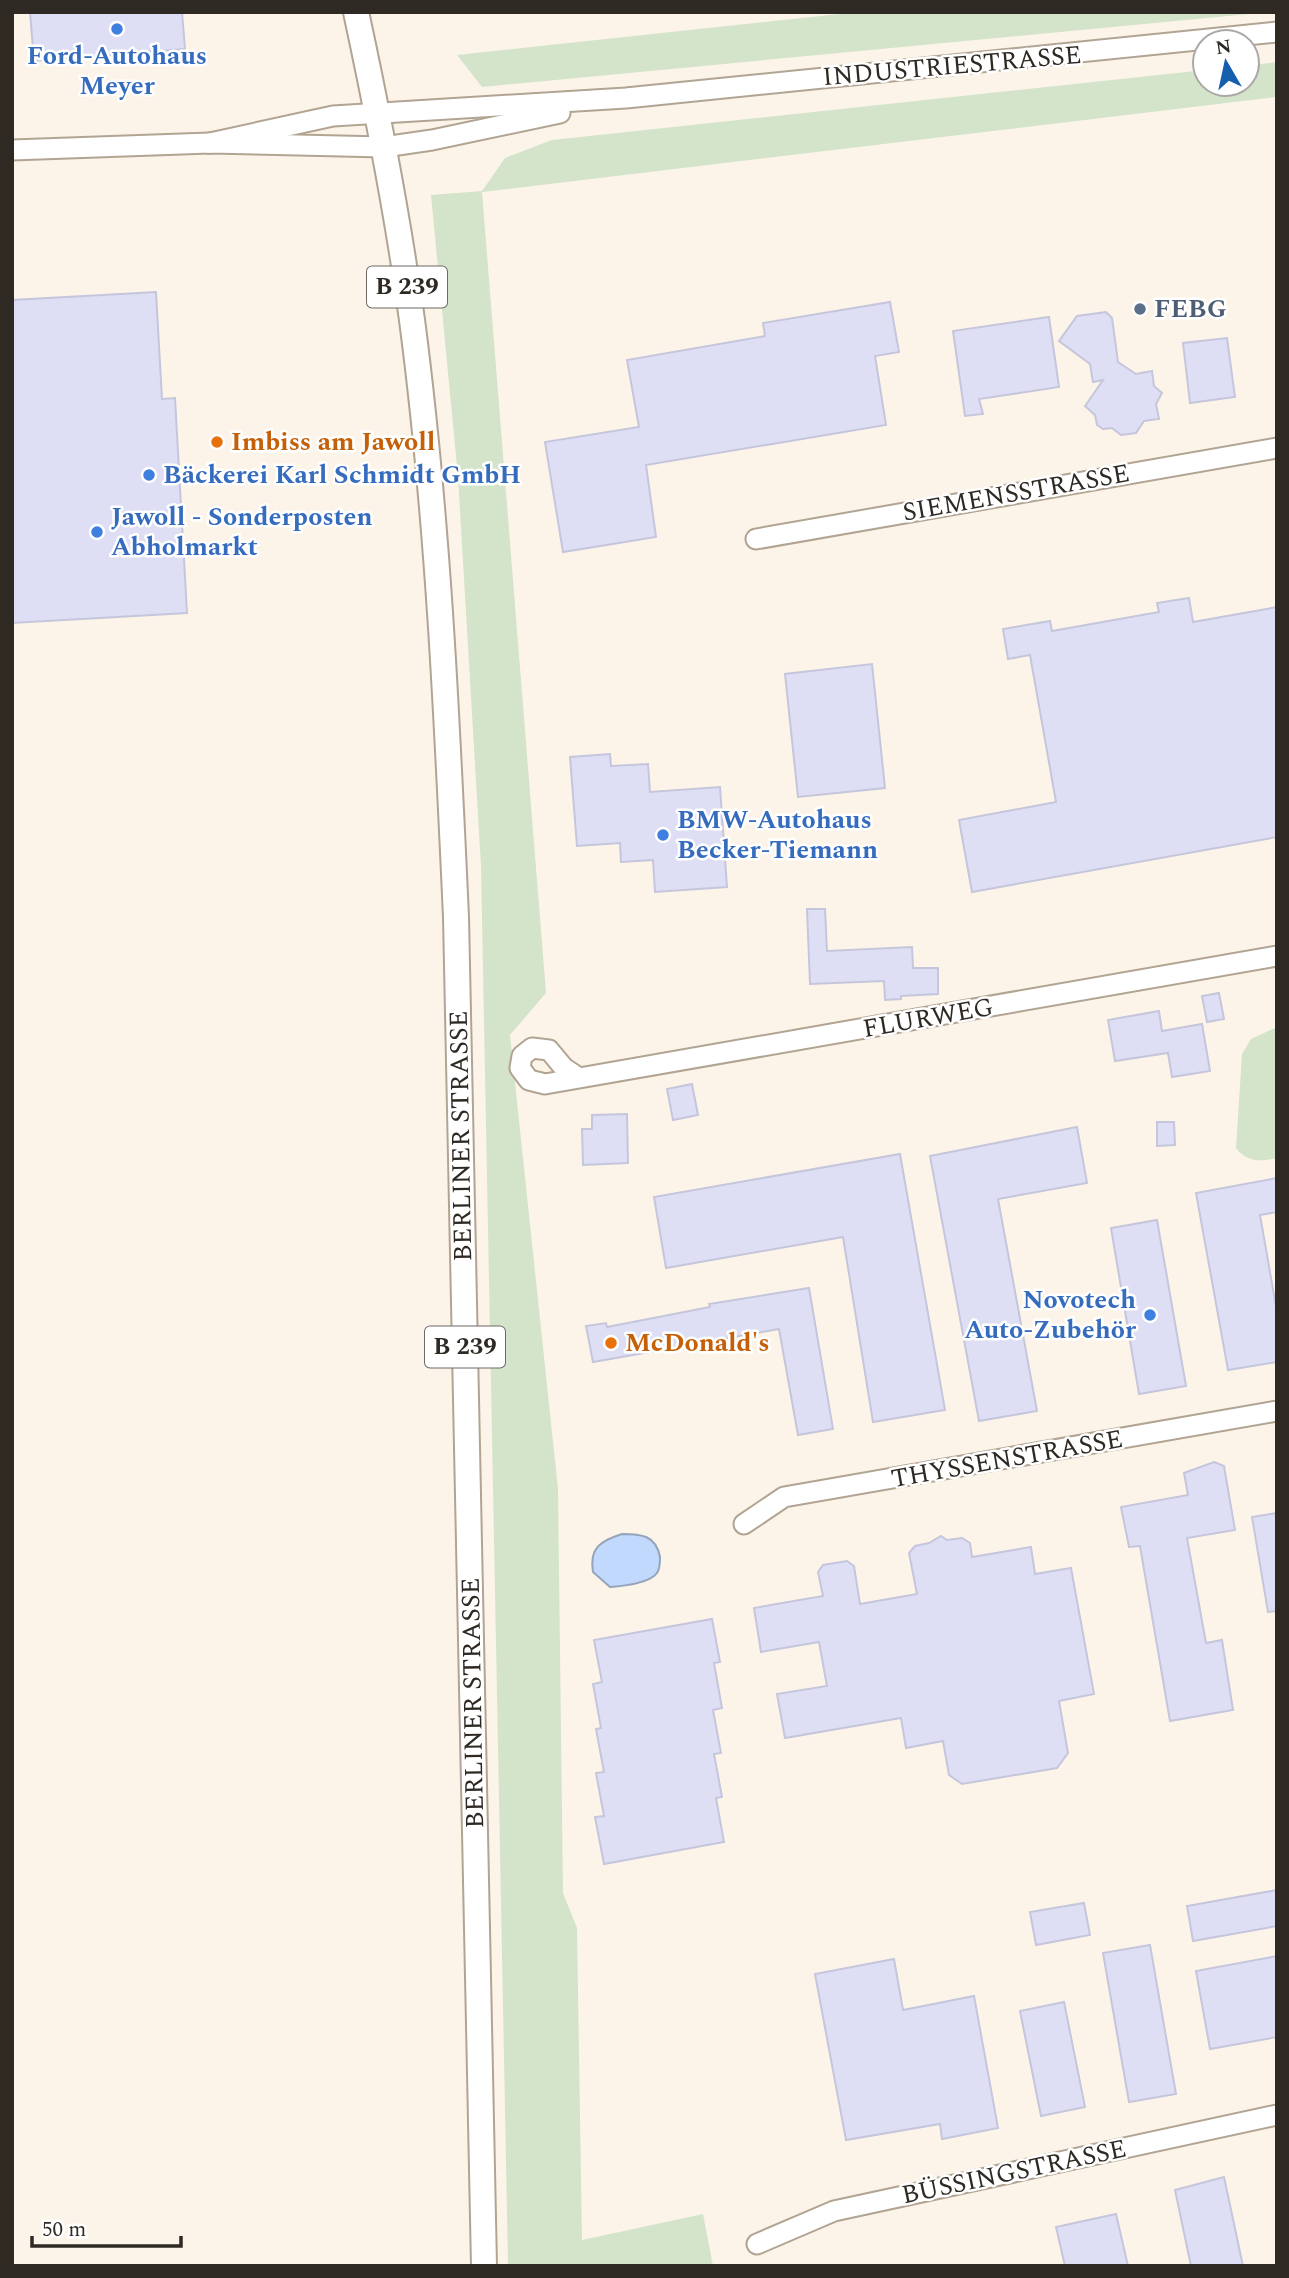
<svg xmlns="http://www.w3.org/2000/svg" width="1289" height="2278" font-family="Spectral,serif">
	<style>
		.green { fill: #d3e4ca }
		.water { fill: #c1d9fd; stroke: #95a4bb; stroke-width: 2 }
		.building { fill: #dedff5; stroke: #c5c6dc; stroke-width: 2 }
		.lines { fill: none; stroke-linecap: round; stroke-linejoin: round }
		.minor-casing { stroke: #b2a492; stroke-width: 23 }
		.major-casing { stroke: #b2a492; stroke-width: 28 }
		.minor { stroke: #fff; stroke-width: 19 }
		.major { stroke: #fff; stroke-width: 24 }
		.shop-dot { fill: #3f7fe0; stroke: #fff; stroke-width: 2.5 }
		.service-dot { fill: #5c6f8a; stroke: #fff; stroke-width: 2.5 }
		.food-dot { fill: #e8710a; stroke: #fff; stroke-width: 2.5 }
		.labels { text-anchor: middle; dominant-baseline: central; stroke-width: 5; stroke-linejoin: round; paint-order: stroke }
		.shield { fill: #fff; stroke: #6d6964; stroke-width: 2 }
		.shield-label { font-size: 24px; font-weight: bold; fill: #2e2922 }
		.shop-label { font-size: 26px; font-weight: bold; fill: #366cbe; stroke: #fff; text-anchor: start }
		.street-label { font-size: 26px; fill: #2e2922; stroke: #fff }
		.service-label { font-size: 26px; font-weight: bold; fill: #4e5e75; stroke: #fff; text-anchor: start }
		.food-label { font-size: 26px; font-weight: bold; fill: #c56008; stroke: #fff; text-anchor: start }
	</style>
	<rect width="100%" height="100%" fill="#fdf4e9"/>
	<g class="green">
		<path d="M858 12H1270L482 87 457 55Z"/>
		<path d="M1277 62V97L482 192 546 993 510 1035 558 1489 563 1893 577 1928 582 2240 703 2214 713 2266H508L481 866 458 477 431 195 482 191 505 158 552 140 1205 70V84H1247V66Z"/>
		<path d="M1277 1027V1158C1260 1162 1247 1162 1236 1148L1242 1054 1251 1039Z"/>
	</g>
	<path class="water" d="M622 1534C641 1534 656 1535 660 1557 660 1562 660 1569 657 1573 649 1584 622 1586 610 1587L593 1572C589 1548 600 1541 622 1534Z"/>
	<g class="building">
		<path d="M30 12H182L185 49 34 61Z"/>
		<path d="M156 292 162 399 175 398 187 613 12 623V300Z"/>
		<path d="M890 302 899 352 875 356 886 425 646 465 656 537 563 552 545 442 639 427 627 360 765 336 763 323Z"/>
		<path d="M1106 312 1112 318 1118 362 1136 374 1152 371 1154 386 1162 393 1156 404 1159 419 1144 421 1136 433 1121 435 1112 428 1103 429 1097 425 1095 415 1085 406 1103 380 1093 382 1090 364 1059 341 1077 316Z"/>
		<path d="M1049 317 1059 387 979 399 983 414 965 416 953 331Z"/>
		<path d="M1227 338 1235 397 1190 403 1183 343Z"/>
		<path d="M1189 598 1193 622 1277 607V837L972 892 959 820 1056 802 1030 655 1008 659 1003 629 1050 621 1052 631 1159 612 1157 603Z"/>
		<path d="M872 664 885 788 798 797 785 674Z"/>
		<path d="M610 754 611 766 648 764 650 792 720 787 727 887 655 892 653 860 621 862 620 843 577 846 570 757Z"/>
		<path d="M807 909H825L827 951 912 947 913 968H938V994L901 996V999L885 1000 884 981 810 984Z"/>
		<path d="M1219 993 1224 1019 1207 1022 1202 996Z"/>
		<path d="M1159 1011 1162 1031 1202 1024 1210 1071 1172 1077 1168 1053 1115 1061 1108 1020Z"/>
		<path d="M692 1084 698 1115 673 1120 667 1089Z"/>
		<path d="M627 1114 628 1163 583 1165 582 1129H592V1115Z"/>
		<path d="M1157 1122H1174L1175 1145 1157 1146Z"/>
		<path d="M1077 1127 1087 1183 998 1199 1037 1411 979 1421 930 1156Z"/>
		<path d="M900 1154 945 1410 873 1422 843 1237 666 1268 654 1197Z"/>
		<path d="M1277 1178V1212L1260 1215 1277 1312V1362L1228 1370 1196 1193Z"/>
		<path d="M1157 1220 1186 1386 1139 1394 1111 1228Z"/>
		<path d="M809 1288 833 1429 798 1435 779 1329 593 1362 586 1326 606 1323 607 1327 710 1307 709 1304Z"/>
		<path d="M1214 1462 1224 1466 1235 1530 1187 1538 1206 1643 1222 1640 1233 1710 1170 1721 1140 1546 1129 1547 1121 1507 1188 1495 1184 1473Z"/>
		<path d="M1277 1513V1611L1268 1612 1252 1517Z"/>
		<path d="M941 1536 947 1540 962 1538 970 1543 972 1557 1031 1547 1035 1574 1071 1568 1094 1694 1059 1701 1068 1753 1057 1768 962 1784 949 1775 943 1741 906 1748 901 1718 785 1738 777 1694 827 1686 819 1642 761 1652 754 1608 823 1596 818 1572 823 1565 847 1561 854 1566 860 1604 917 1594 909 1553 915 1546 929 1543Z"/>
		<path d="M712 1619 720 1662 714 1663 722 1708 713 1710 721 1753 714 1754 722 1797 716 1798 724 1842 604 1864 595 1817 604 1816 596 1773 604 1772 596 1729 601 1728 593 1684 602 1682 594 1640Z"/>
		<path d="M1277 1890V1926L1193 1941 1187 1906Z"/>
		<path d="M1084 1903 1090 1935 1036 1945 1030 1912Z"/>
		<path d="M1150 1945 1176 2094 1129 2102 1103 1953Z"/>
		<path d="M1277 1956V2037L1210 2049 1196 1971Z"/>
		<path d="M894 1959 903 2010 974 1996 998 2128 942 2139 940 2124 846 2140 815 1974Z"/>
		<path d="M1064 2002 1085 2107 1041 2116 1020 2011Z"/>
		<path d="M1224 2177 1243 2266H1191L1175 2190Z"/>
		<path d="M1116 2214 1128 2266H1065L1056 2227Z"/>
	</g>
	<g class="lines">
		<defs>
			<g id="minor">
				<path d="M210 143 333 116 626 98 1277 32"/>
				<path d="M12 150 210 143 384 147 432 140 560 113"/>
				<path d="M756 539 1277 448"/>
				<path d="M579 1078 564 1068 549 1050 532 1048 522 1056 520 1068 529 1080 545 1084 1277 956"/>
				<path d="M744 1524 784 1497 1277 1411"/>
				<path d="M757 2244 834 2211 1277 2115"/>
			</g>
			<path id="major" d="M356 12C378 114 398 217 412 320 438 518 447 718 456 917L484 2266"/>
		</defs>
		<use href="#minor" class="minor-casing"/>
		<use href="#major" class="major-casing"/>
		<use href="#minor" class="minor"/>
		<use href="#major" class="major"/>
	</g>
	<g class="shop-dot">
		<circle cx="117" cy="29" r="7"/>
		<circle cx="149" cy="475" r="7"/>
		<circle cx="97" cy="532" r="7"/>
		<circle cx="663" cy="835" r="7"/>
		<circle cx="1150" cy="1315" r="7"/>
	</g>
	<circle class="service-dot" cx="1140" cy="309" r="7"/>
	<g class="food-dot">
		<circle cx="217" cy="442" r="7"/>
		<circle cx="611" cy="1343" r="7"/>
	</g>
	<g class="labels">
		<g class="shield">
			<rect x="367" y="266.5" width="80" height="41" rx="5"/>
			<rect x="425" y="1326.5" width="80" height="41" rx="5"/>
		</g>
		<g class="shield-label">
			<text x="407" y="287">B 239</text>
			<text x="465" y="1347">B 239</text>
		</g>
		<g class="shop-label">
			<text x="117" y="56" text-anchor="middle">Ford-Autohaus<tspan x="117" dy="30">Meyer</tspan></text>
			<text x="163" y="475">Bäckerei Karl Schmidt GmbH</text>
			<text x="111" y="517">Jawoll - Sonderposten<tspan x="111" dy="30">Abholmarkt</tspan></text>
			<text x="677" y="820">BMW-Autohaus<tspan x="677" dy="30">Becker-Tiemann</tspan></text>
			<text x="1136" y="1300" text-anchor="end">Novotech<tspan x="1136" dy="30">Auto-Zubehör</tspan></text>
		</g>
		<g class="street-label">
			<text transform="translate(952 66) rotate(-5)">INDUSTRIESTRASSE</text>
			<text transform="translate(1016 493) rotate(-10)">SIEMENSSTRASSE</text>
			<text transform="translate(928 1018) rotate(-10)">FLURWEG</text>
			<text transform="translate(461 1136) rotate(-91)">BERLINER STRASSE</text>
			<text transform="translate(1007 1459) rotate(-10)">THYSSENSTRASSE</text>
			<text transform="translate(473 1703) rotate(-91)">BERLINER STRASSE</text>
			<text transform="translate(1014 2172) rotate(-12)">BÜSSINGSTRASSE</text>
		</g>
		<g class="service-label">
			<text x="1154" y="309">FEBG</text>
		</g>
		<g class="food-label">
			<text x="231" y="442">Imbiss am Jawoll</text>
			<text x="625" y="1343">McDonald's</text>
		</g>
	</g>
	<rect width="1289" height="2278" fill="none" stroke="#2e2922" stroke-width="28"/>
	<g transform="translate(1226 63) rotate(351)"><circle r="33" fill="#ffffff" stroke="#aba9a7" stroke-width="2"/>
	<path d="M0-5L12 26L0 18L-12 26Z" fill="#155fae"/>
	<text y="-10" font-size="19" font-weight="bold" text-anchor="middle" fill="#2e2922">N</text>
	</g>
	<path d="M32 2236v10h149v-10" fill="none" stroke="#2e2922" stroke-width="3.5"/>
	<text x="42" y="2236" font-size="21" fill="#2e2922" stroke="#ffffff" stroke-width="5" paint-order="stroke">50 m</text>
</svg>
